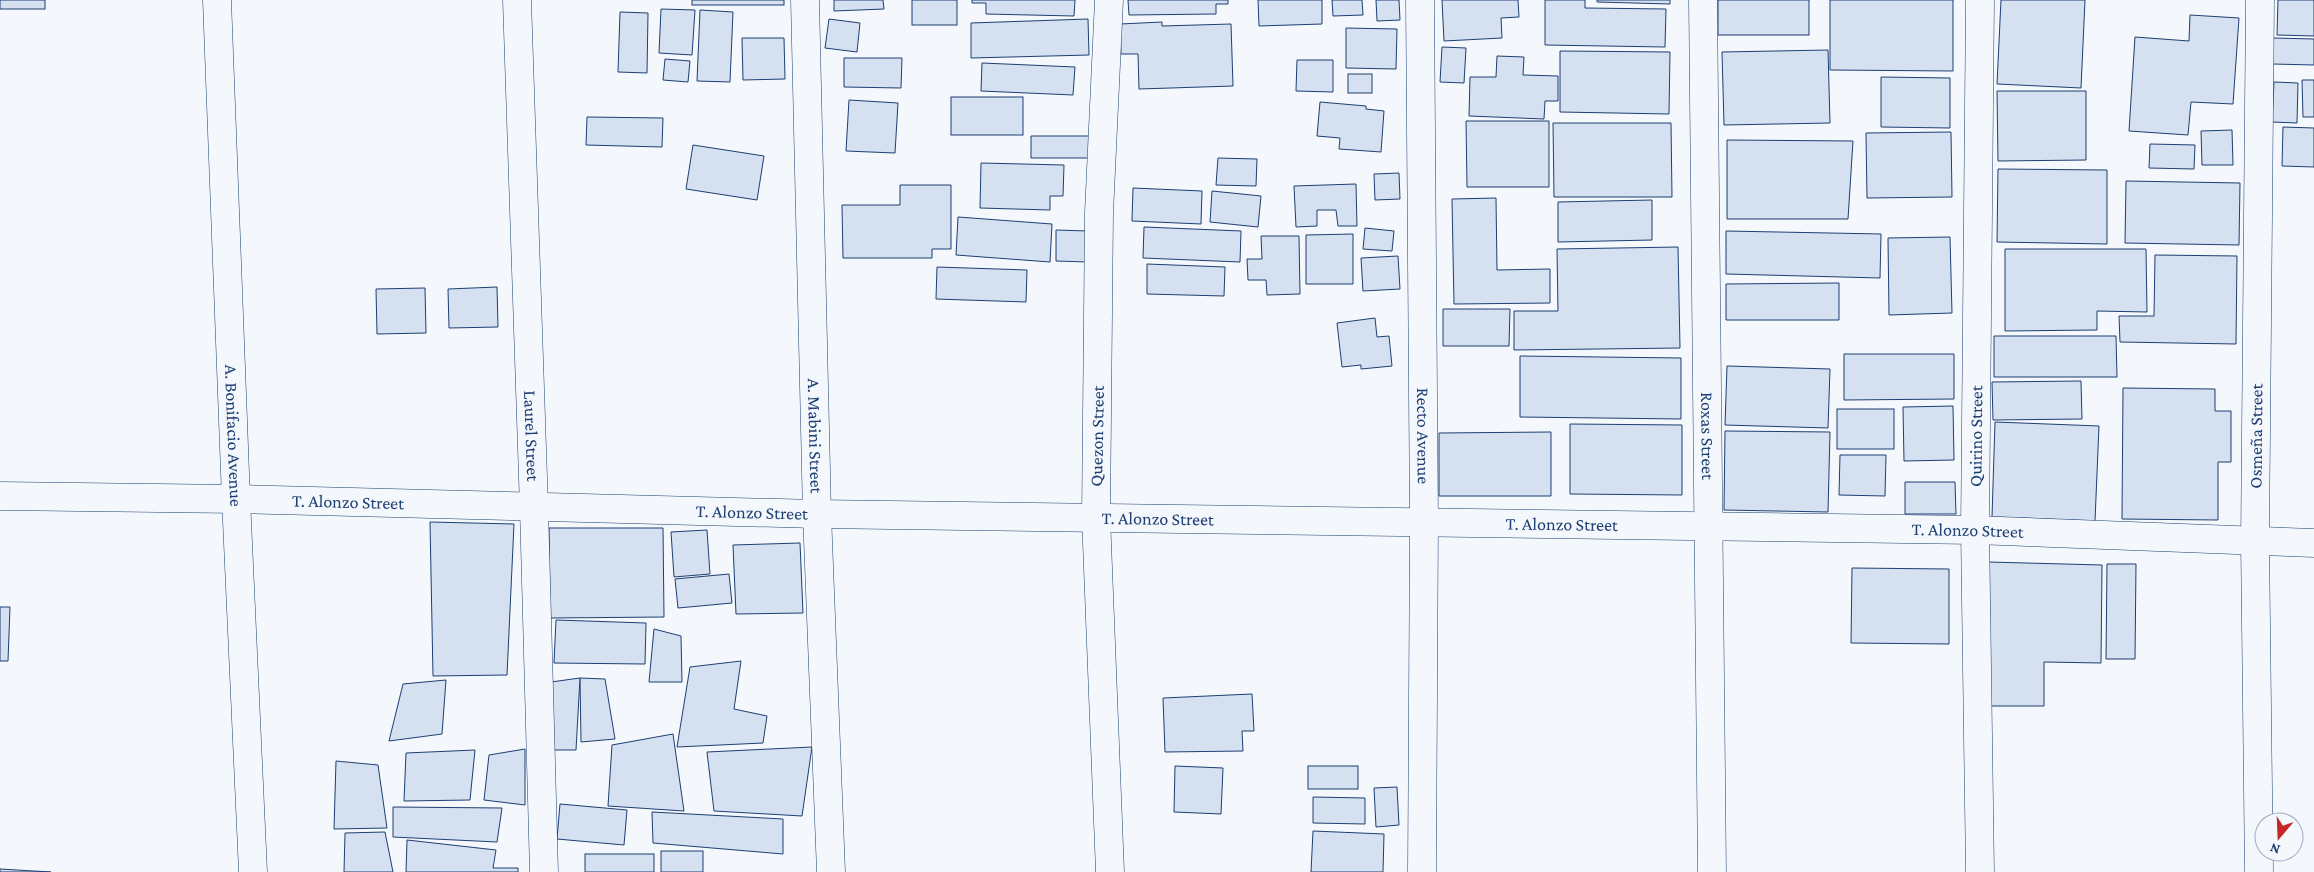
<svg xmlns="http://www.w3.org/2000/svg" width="2314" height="872" font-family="'Crimson Pro',serif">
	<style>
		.building { fill: #d5e0f0; stroke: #1d3f73 }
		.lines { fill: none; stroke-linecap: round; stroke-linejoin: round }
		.street-casing { stroke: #1d3f73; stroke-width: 29 }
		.secondary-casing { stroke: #1d3f73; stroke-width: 29 }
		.street { stroke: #f4f7fb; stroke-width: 28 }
		.secondary { stroke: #f4f7fb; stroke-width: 28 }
		.labels { text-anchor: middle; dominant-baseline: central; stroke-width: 4; stroke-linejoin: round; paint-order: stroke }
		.street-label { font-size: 18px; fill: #1d3f73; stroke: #f4f7fb }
	</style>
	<rect width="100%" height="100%" fill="#f4f7fb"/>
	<g class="building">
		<rect x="0" y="0" width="45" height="9"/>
		<rect x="692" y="0" width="92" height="5"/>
		<path d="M834 0H883L884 9 834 11Z"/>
		<rect x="912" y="0" width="45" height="25"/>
		<path d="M972 0H1075L1074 16 986 14V3H972Z"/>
		<path d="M1128 0H1228V4H1216V14L1129 15Z"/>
		<path d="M1258 0H1322V24L1259 26Z"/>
		<path d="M1332 0H1362L1363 15 1333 16Z"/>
		<path d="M1376 0H1399L1400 20 1377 21Z"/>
		<path d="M1442 0H1518L1519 17 1501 18 1502 38 1444 41Z"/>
		<path d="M1545 0H1585V8L1666 9 1665 47 1545 45Z"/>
		<path d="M1597 0H1670V4L1597 2Z"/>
		<rect x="1718" y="0" width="91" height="35"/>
		<path d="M1830 0H1953V71L1830 70Z"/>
		<path d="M2001 0H2085L2081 88 1997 84Z"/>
		<path d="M2278 0H2314V36L2277 35Z"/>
		<path d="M661 9 695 10 692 55 659 53Z"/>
		<path d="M700 10 733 12 730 82 697 81Z"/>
		<path d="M620 12 648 13 647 73 618 72Z"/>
		<path d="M2190 15 2239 18 2233 104 2191 102 2188 135 2129 131 2135 37 2189 41Z"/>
		<path d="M829 19 860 23 857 52 825 48Z"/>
		<path d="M1088 19 1089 55 971 58V23Z"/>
		<path d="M1162 22V26L1231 24 1233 86 1139 89 1138 54H1121L1120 24Z"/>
		<path d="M1346 28 1397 29 1396 69 1346 68Z"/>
		<path d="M742 38H784L785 79 743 80Z"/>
		<path d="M2273 38 2314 39V65L2272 64Z"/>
		<path d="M1442 47 1466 48 1464 83 1440 82Z"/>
		<path d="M1828 50 1830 123 1724 125 1722 52Z"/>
		<path d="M1560 51 1670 52 1669 114 1560 112Z"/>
		<path d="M1497 56 1524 57 1523 75 1558 76V101H1545L1544 119 1469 116 1470 77H1496Z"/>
		<path d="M844 58H902L901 88 844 87Z"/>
		<path d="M665 59 690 61 688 82 663 80Z"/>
		<path d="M1297 60H1333V92L1296 91Z"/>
		<path d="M982 63 1075 67 1073 95 981 91Z"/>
		<rect x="1348" y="74" width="24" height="19"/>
		<path d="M1881 77 1950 78V128L1881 127Z"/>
		<path d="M2302 80H2314V117H2303Z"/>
		<path d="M2274 82 2298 83 2297 123 2272 122Z"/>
		<path d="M1997 91H2086V160L1998 161Z"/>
		<rect x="951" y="97" width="72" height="38"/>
		<path d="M849 100 898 103 895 153 846 151Z"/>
		<path d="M1320 102 1366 106V109L1384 111 1381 152 1339 149 1340 138 1317 136Z"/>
		<path d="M587 117 663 118 662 147 586 145Z"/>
		<path d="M1466 121H1549V187H1467Z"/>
		<path d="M1553 123H1671L1672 197H1554Z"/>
		<path d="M2283 127 2314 128V167L2282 166Z"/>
		<path d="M2232 130 2233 165H2202L2201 131Z"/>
		<path d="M1951 132 1952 197 1867 198 1866 133Z"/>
		<path d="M1031 136H1089L1090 158H1031Z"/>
		<path d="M1727 140 1853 141 1848 219H1727Z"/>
		<path d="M2150 144 2195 145 2194 169 2149 168Z"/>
		<path d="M693 145 764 156 757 200 686 189Z"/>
		<path d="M1218 158 1257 159 1256 186 1216 185Z"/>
		<path d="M981 163 1064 165 1063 196H1050V210L980 208Z"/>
		<path d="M1998 169 2107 170V244L1997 242Z"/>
		<path d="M1399 173 1400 199 1375 200 1374 174Z"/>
		<path d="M2126 181 2240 183 2239 245 2125 243Z"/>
		<path d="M1356 184 1357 226H1338L1336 210H1317V226L1296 227 1294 186Z"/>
		<path d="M900 185H951V249H932V258H843L842 205H900Z"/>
		<path d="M1133 188 1202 191 1201 224 1132 221Z"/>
		<path d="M1212 191 1261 196 1258 227 1210 222Z"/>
		<path d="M1496 198 1497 270 1550 269V303L1454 304 1452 199Z"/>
		<path d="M1652 200V240L1558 242V202Z"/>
		<path d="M958 217 1052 224 1050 262 956 255Z"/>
		<path d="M1144 227 1241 231 1240 262 1143 258Z"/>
		<path d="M1365 228 1394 231 1392 251 1363 249Z"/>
		<path d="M1056 230 1088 231 1087 262 1056 261Z"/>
		<path d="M1726 231 1881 234 1880 278 1726 274Z"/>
		<path d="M1353 234V284H1306V235Z"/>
		<path d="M1261 236H1299L1300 294 1267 295 1266 280H1248L1247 259H1262Z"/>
		<path d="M1950 237 1952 313 1889 315 1888 238Z"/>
		<path d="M1678 247 1680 348 1514 350V311H1558L1557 249Z"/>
		<path d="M2005 249H2146L2147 312 2097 311V330L2005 331Z"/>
		<path d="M2155 255 2237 256 2236 344 2120 342 2119 316H2154Z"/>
		<path d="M1398 256 1400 289 1363 291 1361 258Z"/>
		<path d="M1147 264 1225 267 1224 296 1147 294Z"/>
		<path d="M937 267 1027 270 1026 302 936 299Z"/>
		<path d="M1839 283V320H1726V284Z"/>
		<path d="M497 287 498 327 449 328 448 289Z"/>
		<path d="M425 288 426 333 377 334 376 289Z"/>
		<path d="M1443 309H1510L1509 346H1443Z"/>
		<path d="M1375 318 1377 337 1389 336 1392 366 1361 369V365L1342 367 1337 323Z"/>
		<path d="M1994 336H2116L2117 377H1994Z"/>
		<path d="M1844 354H1954V399L1844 400Z"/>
		<path d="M1520 356 1681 358V419L1520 417Z"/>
		<path d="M1727 366 1830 369 1828 428 1725 425Z"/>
		<path d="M2081 381 2082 419 1993 420 1992 382Z"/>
		<path d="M2123 388 2215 389V411H2231V462H2218V520L2122 519Z"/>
		<path d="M1953 406 1954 460 1904 461 1903 407Z"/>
		<rect x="1837" y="409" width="57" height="40"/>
		<path d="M1995 422 2099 426 2095 521 1992 517Z"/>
		<path d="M1570 424 1682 425V495L1570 494Z"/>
		<path d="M1725 431 1830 432 1828 512 1724 510Z"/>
		<path d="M1551 432V496H1439V433Z"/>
		<path d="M1840 455H1886L1885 496 1839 495Z"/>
		<path d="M1905 482H1955L1956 514H1905Z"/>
		<path d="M430 522 514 524 507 675 433 676Z"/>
		<path d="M549 528H663L664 617 550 618Z"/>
		<path d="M707 530 710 574 674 577 671 532Z"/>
		<path d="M800 543 803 613 736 614 733 545Z"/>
		<path d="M1988 562 2102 565 2101 663 2044 662V706H1986Z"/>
		<path d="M2107 564H2136L2135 659H2106Z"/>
		<path d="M1852 568 1949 569V644L1851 643Z"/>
		<path d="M729 574 732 603 678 608 675 579Z"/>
		<path d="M0 607H10L8 661H0Z"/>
		<path d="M556 620 646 623 645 664 554 663Z"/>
		<path d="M654 629 681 636 682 682H649Z"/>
		<path d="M741 661 734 709 767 716 763 743 677 747 690 667Z"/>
		<path d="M580 678 605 679 615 739 581 742Z"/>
		<path d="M580 678 576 750H552L551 682Z"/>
		<path d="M446 680 442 734 389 741 403 684Z"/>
		<path d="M1252 694 1254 731H1242L1243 751 1165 752 1163 698Z"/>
		<path d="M673 734 684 811 608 806 612 745Z"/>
		<path d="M812 747 802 816 714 811 707 752Z"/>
		<path d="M525 749V805L484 800 489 755Z"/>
		<path d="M475 750 470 800 404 801 406 753Z"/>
		<path d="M336 761 378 765 387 828 334 829Z"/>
		<path d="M1175 766 1223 768 1221 814 1174 812Z"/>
		<rect x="1308" y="766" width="50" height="23"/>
		<path d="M1397 787 1399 825 1376 827 1374 788Z"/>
		<path d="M1313 797 1365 798V824L1313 823Z"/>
		<path d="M560 804 627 810 624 845 557 839Z"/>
		<path d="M393 807 502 808 497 842 393 837Z"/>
		<path d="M652 812 783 819V854L653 843Z"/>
		<path d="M1313 831 1384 834 1383 872H1311Z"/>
		<path d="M385 832 393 872H344L345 833Z"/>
		<path d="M407 840 496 850 493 868H518V872H406Z"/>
		<rect x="661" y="851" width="42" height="21"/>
		<rect x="585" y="854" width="69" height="18"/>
		<path d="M0 869 51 872H0Z"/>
	</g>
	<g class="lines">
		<defs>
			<g id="street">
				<path id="s1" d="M217 0 236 499 253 872"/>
				<path id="s2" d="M805 0 817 514 831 872"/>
				<path d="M1109 0 1099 213 1096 517 1110 872"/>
				<path id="s3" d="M1703 0 1712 872"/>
				<path id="s4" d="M1975 530 1980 0"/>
				<path id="s5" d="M2259 872 2255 541 2260 0"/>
			</g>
			<g id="secondary">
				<path id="s6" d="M517 0 534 508 544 872"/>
				<path id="s7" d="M1420 0 1424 524 1422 872"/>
				<path id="s8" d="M0 496 236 499 817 514 1975 530 2314 543"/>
				<path d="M1975 530 1980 872"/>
			</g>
		</defs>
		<use href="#street" class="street-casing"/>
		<use href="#secondary" class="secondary-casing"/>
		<use href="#street" class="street"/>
		<use href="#secondary" class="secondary"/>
	</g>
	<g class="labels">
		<g class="street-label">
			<text stroke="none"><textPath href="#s1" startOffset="436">A. Bonifacio Avenue</textPath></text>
			<text stroke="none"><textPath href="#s6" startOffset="436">Laurel Street</textPath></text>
			<text stroke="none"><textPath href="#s2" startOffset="436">A. Mabini Street</textPath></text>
			<text transform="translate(1097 436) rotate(-89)">Quezon Street</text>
			<text stroke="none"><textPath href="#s7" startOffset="436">Recto Avenue</textPath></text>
			<text stroke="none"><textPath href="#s3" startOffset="436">Roxas Street</textPath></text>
			<text stroke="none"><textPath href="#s4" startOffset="94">Quirino Street</textPath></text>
			<text stroke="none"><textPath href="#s5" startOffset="436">Osmeña Street</textPath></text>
			<text stroke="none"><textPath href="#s8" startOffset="348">T. Alonzo Street</textPath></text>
			<text stroke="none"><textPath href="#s8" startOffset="752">T. Alonzo Street</textPath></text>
			<text stroke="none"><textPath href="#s8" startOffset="1158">T. Alonzo Street</textPath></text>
			<text stroke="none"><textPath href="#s8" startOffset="1562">T. Alonzo Street</textPath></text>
			<text stroke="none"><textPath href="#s8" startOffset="1968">T. Alonzo Street</textPath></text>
		</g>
	</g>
	<g transform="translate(2279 837) rotate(199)"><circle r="24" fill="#f4f7fb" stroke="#9eadc5"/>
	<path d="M0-4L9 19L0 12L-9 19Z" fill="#c62828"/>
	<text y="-8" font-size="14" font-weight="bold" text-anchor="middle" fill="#1d3f73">N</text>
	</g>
</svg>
